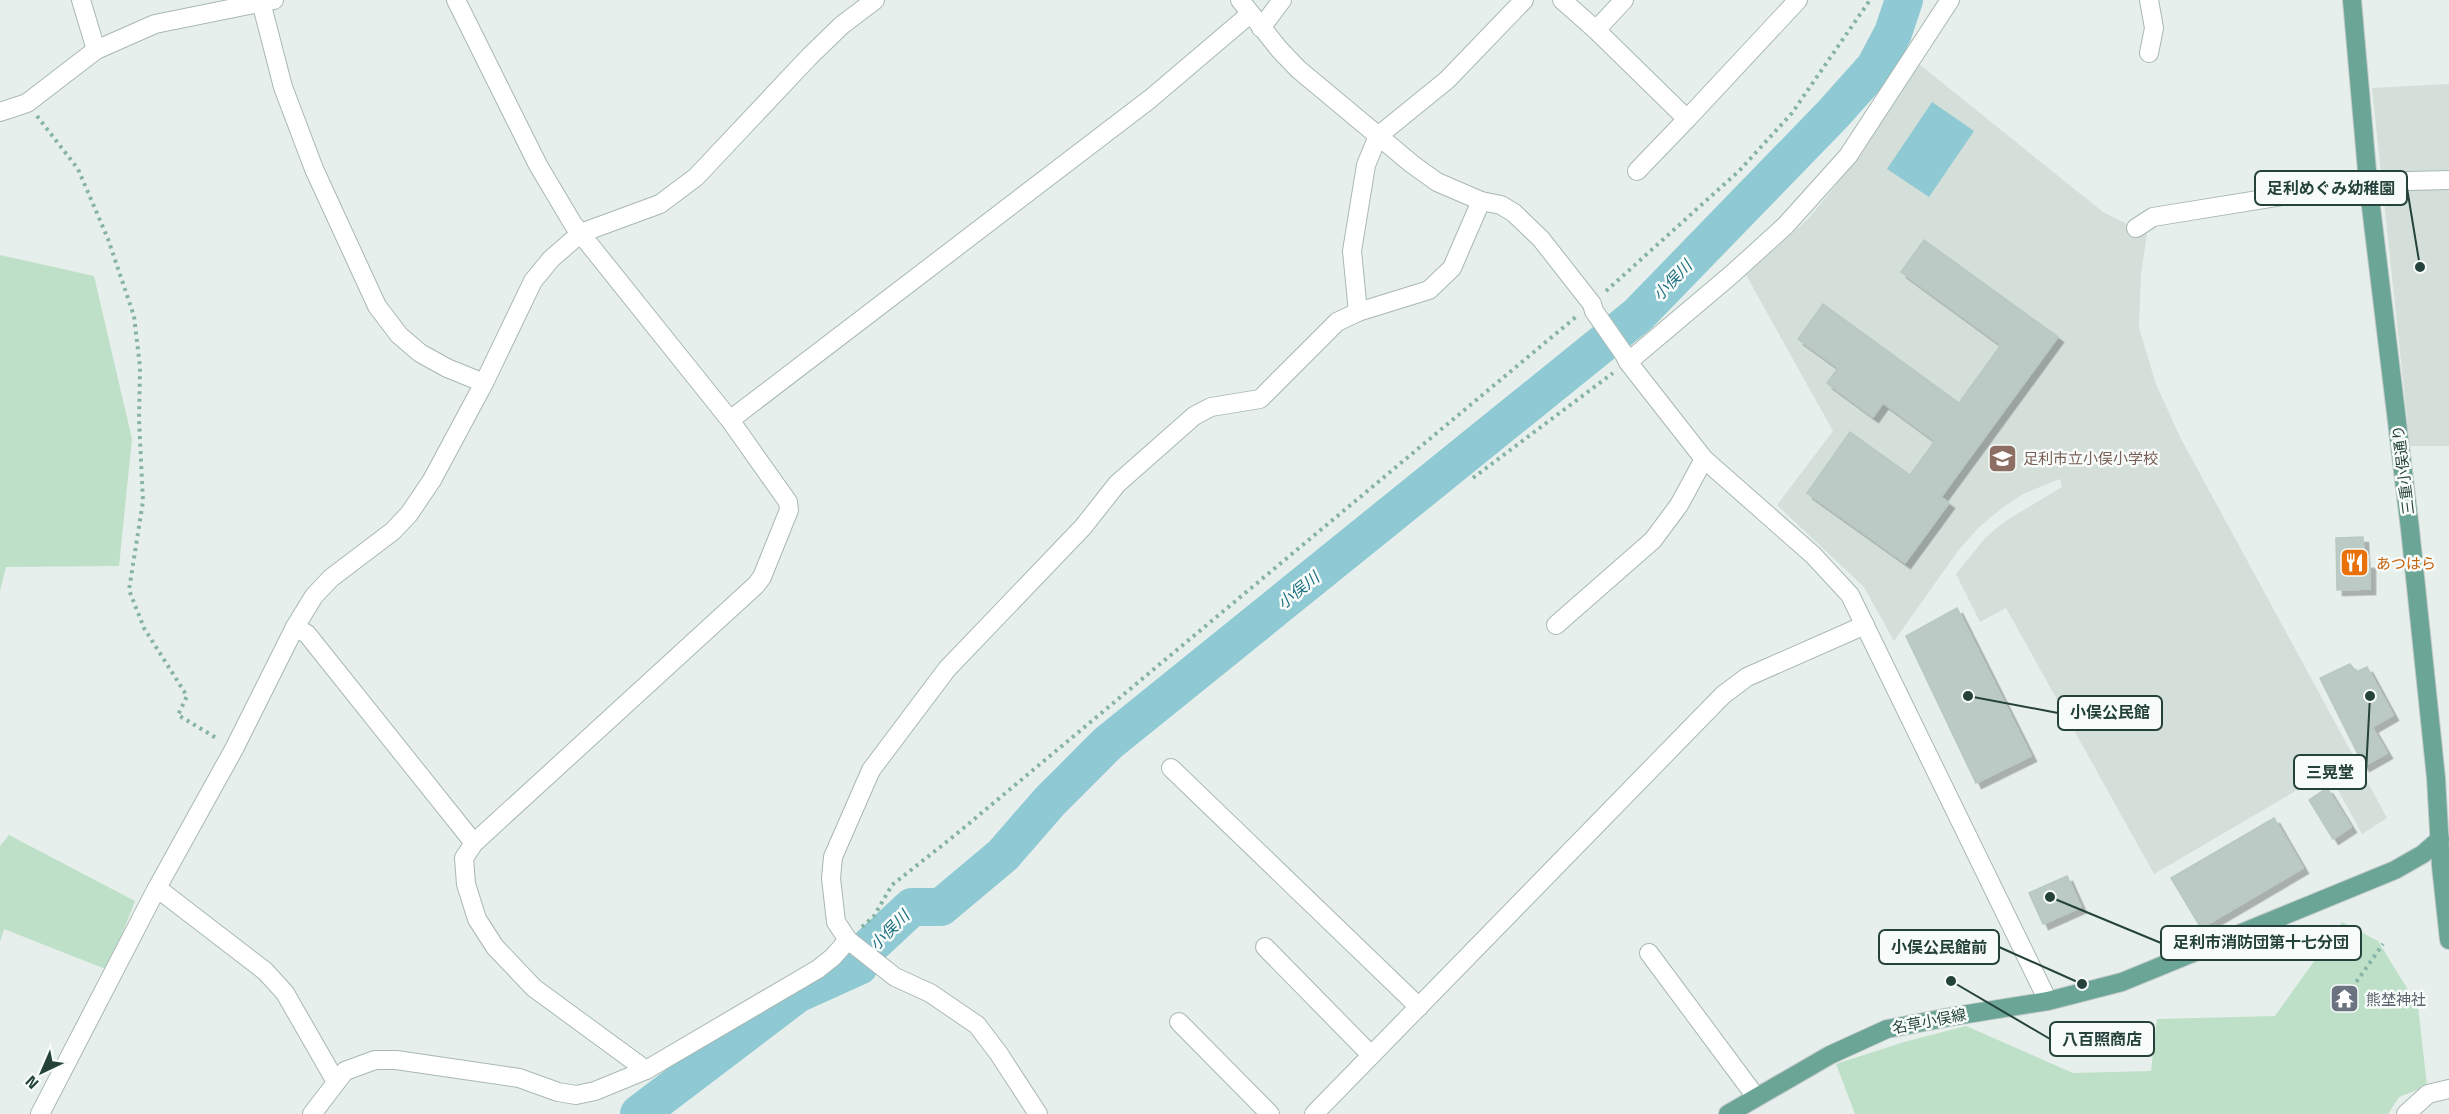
<svg xmlns="http://www.w3.org/2000/svg" width="2449" height="1114" font-family="'Titillium Web','Noto Sans JP',sans-serif">
	<style>
		.built { fill: #d4dfda }
		.green { fill: #bfe0c8 }
		.water { fill: #8ec9d4 }
		.lines { fill: none; stroke-linecap: round; stroke-linejoin: round }
		.river { stroke: #8ec9d4; stroke-width: 38 }
		.building { fill: #bbcac4; stroke: #b8c9c2; stroke-width: 1.5; filter: url(#shadow) }
		.minor-casing { stroke: #a8b8b2; stroke-width: 20 }
		.major-casing { stroke: #c2cac8; stroke-width: 20 }
		.path { stroke: #86b3a5; stroke-width: 4; stroke-dasharray: 3 4.5; stroke-linecap: butt }
		.minor { stroke: #fff; stroke-width: 18 }
		.major { stroke: #6aa596; stroke-width: 18 }
		.labels { text-anchor: middle; dominant-baseline: central; stroke-width: 5; stroke-linejoin: round; paint-order: stroke }
		.education-label { font-size: 15px; fill: #785e54; stroke: #f7fbf9; text-anchor: start }
		.street-label { font-size: 15px; fill: #24423a; stroke: #f7fbf9 }
		.food-label { font-size: 15px; fill: #c56008; stroke: #f7fbf9; text-anchor: start }
		.worship-label { font-size: 15px; fill: #5b616d; stroke: #f7fbf9; text-anchor: start }
		.water-label { font-size: 16px; font-style: italic; fill: #1c6f80; stroke: #f7fbf9 }
		.leader { fill: none; stroke: #24423a; stroke-width: 2 }
		.callout-dot { fill: #24423a; stroke: #f7fbf9; stroke-width: 2 }
		.callout { fill: #f7fbf9; stroke: #24423a; stroke-width: 2 }
		.callout-label { font-size: 16px; text-anchor: middle; font-weight: bold; fill: #24423a }
	</style>
	<defs>
		<filter id="shadow"><feDropShadow dx="5.5" dy="5.5" stdDeviation="0" flood-color="#0004"/></filter>
	</defs>
	<rect width="100%" height="100%" fill="#e6efeb"/>
	<g class="built">
		<path d="M1919 64 2103 212 2147 234 2141 274 2139 328 2156 384 2180 437 2387 818 2362 834 2328 772 2154 874 2006 608 1980 622 1956 574 1985 538 2004 522 2062 487 2060 479 2023 494 2002 508 1978 528 1958 551 1894 641 1864 587 1777 505 1833 431 1746 275 1808 219 1855 162Z"/>
		<path d="M2449 84V446H2410L2372 88Z"/>
	</g>
	<g class="green">
		<path d="M0 255 94 276 132 439 119 566 6 567 0 591Z"/>
		<path d="M9 835 135 901 108 970 4 929 0 942V846Z"/>
		<path d="M2342 922 2378 941 2418 1006 2427 1086 2399 1097 2388 1114H1855L1836 1064 1904 1042 1966 1026 2073 1073 2151 1071 2157 1019 2275 1016Z"/>
	</g>
	<path class="water" d="M1932 102 1974 131 1929 197 1887 169Z"/>
	<g class="lines">
		<path class="river" d="M639 1114 797 994 859 966 870 946 912 907H941L1003 855 1050 801 1108 743 1638 315 1833 114 1875 67 1893 33 1904 0"/>
	</g>
	<g class="building">
		<path d="M1924 240 2058 337 1941 497 1949 503 1905 563 1807 493 1850 432 1910 475 1935 441 1883 403 1873 417 1827 383 1838 368 1798 339 1823 304 1959 403 2001 345 1901 272Z"/>
		<path d="M2363 537 2364 563H2370V589L2337 590 2336 538Z"/>
		<path d="M1957 608 2031 756 1976 783 1906 636Z"/>
		<path d="M2350 664 2356 672 2367 667 2393 715 2372 727 2387 753 2364 766 2320 678Z"/>
		<path d="M2327 788 2351 827 2333 839 2309 800Z"/>
		<path d="M2274 818 2303 868 2201 928 2171 878Z"/>
		<path d="M2067 876 2081 907 2043 924 2029 893Z"/>
	</g>
	<g class="lines">
		<defs>
			<g id="minor">
				<path d="M81 0 96 50"/>
				<path d="M456 0 538 165 573 224 730 420 788 502 789 510 762 577 756 585 474 843 464 858 466 884 477 919 495 947 534 988 646 1070"/>
				<path d="M1240 0 1279 49 1298 69 1412 164 1437 182 1481 201 1501 205 1514 213 1541 239 1592 304 1594 311 1624 354 1628 362 1704 459 1813 555 1850 595 2048 1001"/>
				<path d="M1562 0 1596 30 1687 119 1798 0"/>
				<path d="M2149 0 2154 28 2149 53"/>
				<path d="M261 2 283 87 314 169 377 306 399 335 420 353 447 368 484 383"/>
				<path d="M1261 28 1282 0"/>
				<path d="M1596 30 1624 0"/>
				<path d="M0 112 27 103 96 50 155 24 274 0"/>
				<path d="M1637 171 1687 119"/>
				<path d="M2136 228 2153 217 2368 182 2449 180"/>
				<path d="M1358 312 1352 251 1366 165 1378 136 1447 80 1524 0"/>
				<path d="M1628 362 1731 275 1785 226 1848 156 1950 0"/>
				<path d="M730 420 1150 99 1250 14"/>
				<path d="M1556 625 1653 540 1679 505 1704 459"/>
				<path d="M295 627 307 634 474 843"/>
				<path d="M1171 768 1419 1007"/>
				<path d="M157 888 265 971 285 993 336 1082"/>
				<path d="M1265 947 1371 1055"/>
				<path d="M1649 953 1756 1097"/>
				<path d="M1179 1022 1270 1114"/>
				<path d="M40 1114 157 888 234 749 295 627 314 596 331 578 393 531 409 514 432 480 484 383 533 281 551 259 581 233 660 204 696 177 809 57 842 25 875 0"/>
				<path d="M312 1114 345 1071 375 1060H396L519 1078 558 1092 576 1095 595 1091 646 1070 818 969 833 957 848 940"/>
				<path d="M1038 1114 999 1054 977 1025 930 993 895 977 848 940 836 922 831 878 833 857 871 770 947 669 1083 527 1117 484 1194 416 1211 407 1260 399 1337 322 1358 312 1429 290 1452 268 1481 201"/>
				<path d="M1314 1114 1723 695 1747 677 1865 625"/>
				<path d="M2406 1114 2428 1094 2449 1089"/>
			</g>
			<g id="major">
				<path d="M2352 0 2368 182 2410 529 2436 778 2441 866 2449 940"/>
				<path d="M1728 1114 1830 1055 1887 1029 1955 1016 2048 1001 2122 982 2395 870 2423 854 2440 839"/>
			</g>
		</defs>
		<use href="#minor" class="minor-casing"/>
		<use href="#major" class="major-casing"/>
		<g class="path">
			<path d="M37 116 78 169 108 239 134 316 140 367 139 420 143 501 129 590 144 628 187 696 178 715 218 739"/>
			<path d="M1606 291 1739 171 1792 113 1870 0"/>
			<path d="M1473 478 1613 373"/>
			<path d="M862 927 874 916 892 885 954 836 1577 316"/>
			<path d="M2352 988 2383 944"/>
		</g>
		<use href="#minor" class="minor"/>
		<use href="#major" class="major"/>
	</g>
	<defs>
		<symbol id="school-square" viewBox="-11 -11 22 22"><rect x="-9" y="-9" width="18" height="18" rx="4" fill="#8d6e63" stroke="#f7fbf9"/><path d="M0-5L7-2L0 1L-7-2ZM-4 1L0 2.5L4 1V4Q0 6-4 4Z" fill="#fff"/></symbol>
		<symbol id="restaurant-square" viewBox="-11 -11 22 22"><rect x="-9" y="-9" width="18" height="18" rx="4" fill="#e8710a" stroke="#f7fbf9"/><path d="M-5-6h1v4h1v-4h1v4h1v-4h1v5L-1.5 .5V6h-2V.5L-5-1ZM5-6V6H3V1.5H1.5Q1.5-4 5-6Z" fill="#fff"/></symbol>
		<symbol id="temple-square" viewBox="-11 -11 22 22"><rect x="-9" y="-9" width="18" height="18" rx="4" fill="#6b7280" stroke="#f7fbf9"/><path d="M0-6L5-2H3V0L6.5 2.5H4V6H1.5V3h-3V6H-4V2.5H-6.5L-3 0V-2H-5Z" fill="#fff"/></symbol>
	</defs>
	<g fill-rule="evenodd">
		<use href="#school-square" x="1986" y="442" width="33" height="33"/>
		<use href="#restaurant-square" x="2338" y="546" width="33" height="33"/>
		<use href="#temple-square" x="2328" y="982" width="33" height="33"/>
	</g>
	<g class="labels">
		<g class="education-label">
			<text x="2023" y="458">足利市立小俣小学校</text>
		</g>
		<g class="street-label">
			<text transform="translate(2403 470) rotate(-97)">三重小俣通り</text>
			<text transform="translate(1929 1021) rotate(-11)">名草小俣線</text>
		</g>
		<g class="food-label">
			<text x="2376" y="563">あつはら</text>
		</g>
		<g class="worship-label">
			<text x="2366" y="999">熊埜神社</text>
		</g>
		<g class="water-label">
			<text transform="translate(1672 280) rotate(-46)">小俣川</text>
			<text transform="translate(1298 590) rotate(-39)">小俣川</text>
			<text transform="translate(889 930) rotate(-45)">小俣川</text>
		</g>
	</g>
	<path class="leader" d="M2420 267L2407 188M1968 696L2058 713M2370 696L2366 772M2050 897L2161 943M2082 984L1999 947M1951 981L2050 1039"/>
	<g class="callout-dot">
		<circle cx="2420" cy="267" r="6"/>
		<circle cx="1968" cy="696" r="6"/>
		<circle cx="2370" cy="696" r="6"/>
		<circle cx="2050" cy="897" r="6"/>
		<circle cx="2082" cy="984" r="6"/>
		<circle cx="1951" cy="981" r="6"/>
	</g>
	<g class="callout">
		<rect x="2255" y="171" width="152" height="34" rx="6"/>
		<rect x="2058" y="696" width="104" height="34" rx="6"/>
		<rect x="2294" y="755" width="72" height="34" rx="6"/>
		<rect x="2161" y="926" width="200" height="34" rx="6"/>
		<rect x="1879" y="930" width="120" height="34" rx="6"/>
		<rect x="2050" y="1022" width="104" height="34" rx="6"/>
	</g>
	<g class="callout-label">
		<text x="2331" y="194">足利めぐみ幼稚園</text>
		<text x="2110" y="718">小俣公民館</text>
		<text x="2330" y="778">三晃堂</text>
		<text x="2261" y="948">足利市消防団第十七分団</text>
		<text x="1939" y="953">小俣公民館前</text>
		<text x="2102" y="1045">八百照商店</text>
	</g>
	<g transform="translate(42 1072) rotate(224)" stroke="#f7fbf9" stroke-width="4.5" paint-order="stroke">
	<path d="M0-4.5L10 22L0 15L-10 22Z" fill="#24423a"/>
	<text y="-9" font-size="16" font-weight="bold" text-anchor="middle" fill="#24423a">N</text>
	</g>
</svg>
